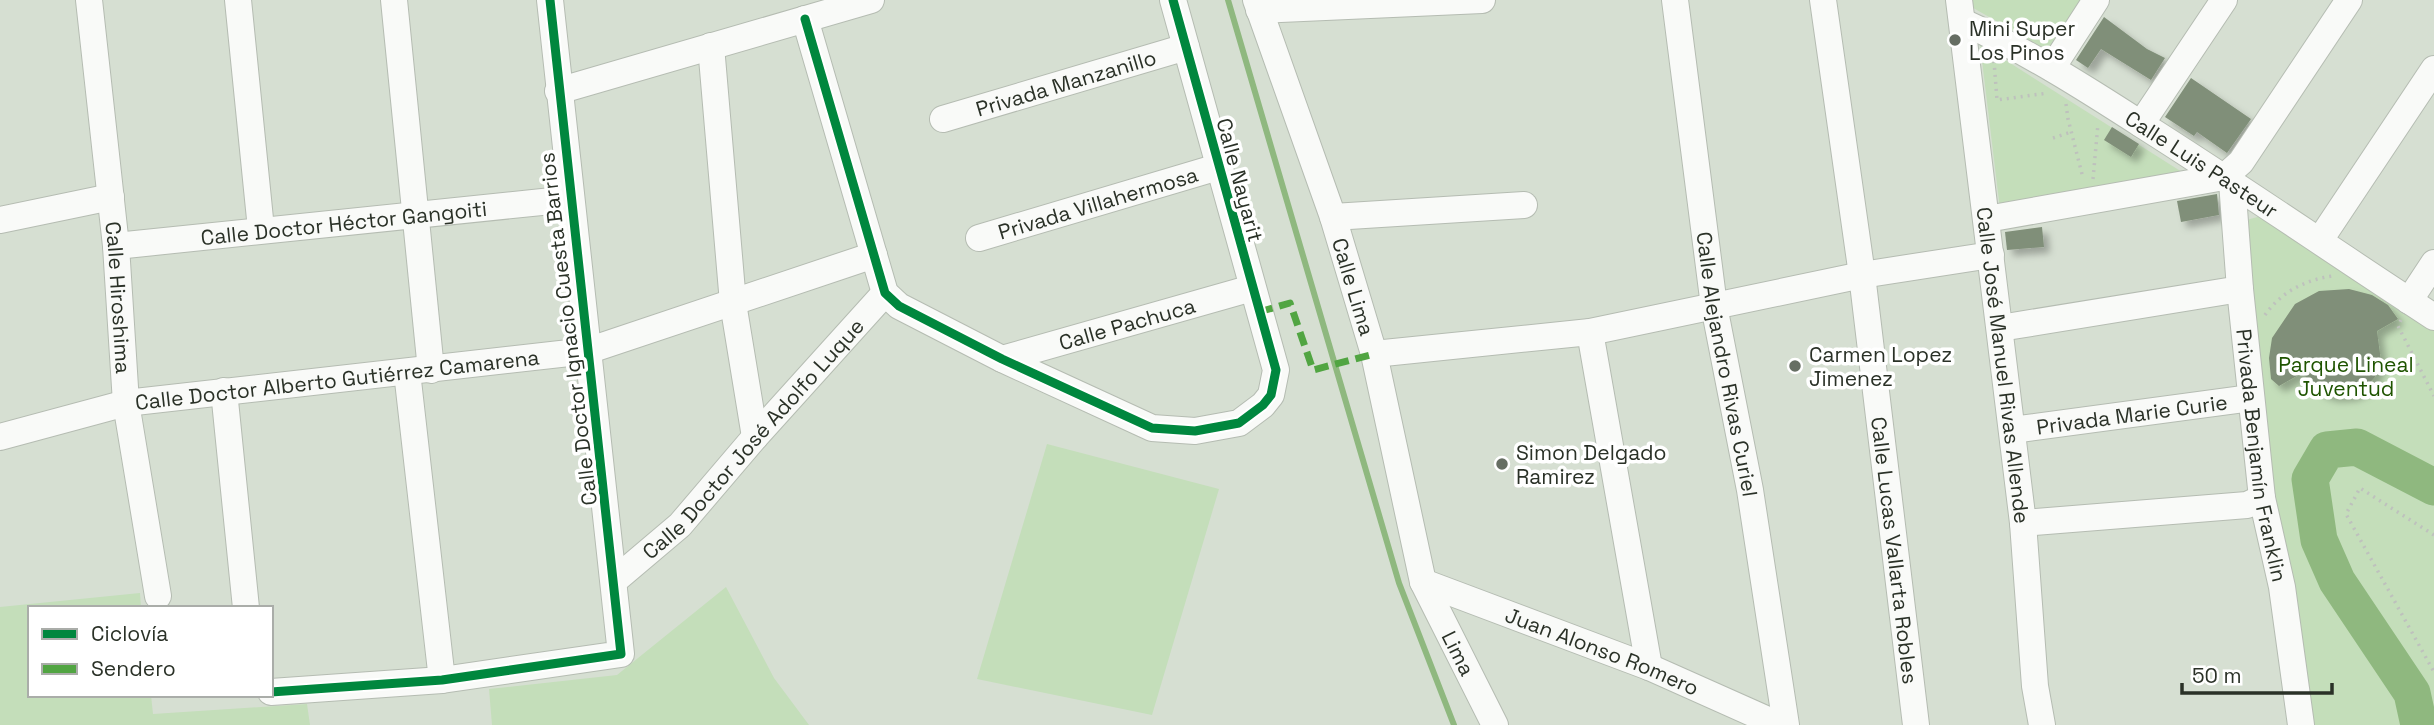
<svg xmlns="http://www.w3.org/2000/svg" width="2434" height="725" font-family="'Space Grotesk',sans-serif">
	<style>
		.green { fill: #c4deba }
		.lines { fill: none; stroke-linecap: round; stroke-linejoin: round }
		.stream { stroke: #8fb87f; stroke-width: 6 }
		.river { stroke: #8fb87f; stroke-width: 37 }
		.building { fill: #808f79; filter: url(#shadow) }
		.minor-casing { stroke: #b5bcb2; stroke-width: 28 }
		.path { stroke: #bec1bd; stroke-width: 3.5; stroke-dasharray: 2 5; stroke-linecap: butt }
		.minor { stroke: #f9faf8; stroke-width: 26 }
		.quiet { stroke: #51a542; stroke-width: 7; stroke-dasharray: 14 7; stroke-linecap: butt }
		.cycleway-casing { stroke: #fff; stroke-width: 13 }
		.cycleway { stroke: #00873e; stroke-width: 9 }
		.poi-dot { fill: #666e63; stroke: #fff; stroke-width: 2.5 }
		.labels { text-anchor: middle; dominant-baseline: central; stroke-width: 7; stroke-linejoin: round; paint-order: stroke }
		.poi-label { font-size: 21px; fill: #2a3127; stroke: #fff; text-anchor: start }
		.street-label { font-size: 21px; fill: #2a3127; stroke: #fff }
		.park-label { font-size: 21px; fill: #1f5400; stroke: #fff }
	</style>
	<defs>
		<filter id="shadow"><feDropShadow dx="6" dy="6" stdDeviation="3.5" flood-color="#0004"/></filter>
	</defs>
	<rect width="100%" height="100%" fill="#d6dfd2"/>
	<g class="green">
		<path d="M1971 0H2084L2047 50 1968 5Z"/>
		<path d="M1980 44 2193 179 2000 209Z"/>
		<path d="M2261 216 2434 330V725H2304L2276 512 2243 224 2250 219Z"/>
		<path d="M1047 444 1219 489 1152 715 977 679Z"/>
		<path d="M726 587 774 678 809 725H492L489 689 617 675Z"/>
		<path d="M140 593 141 608H30V695H151L153 714 307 704 310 725H0V607Z"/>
	</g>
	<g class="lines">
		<path class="stream" d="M1228 0 1399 583 1454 725"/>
		<path class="river" d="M2419 725 2412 693 2337 581 2319 540 2310 479 2327 450 2357 447 2434 487"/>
	</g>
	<g class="building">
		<path d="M2104 17 2147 49 2165 58 2151 80 2101 49 2088 68 2076 60Z"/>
		<path d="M2191 78 2251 119 2227 153 2197 132 2194 136 2165 117Z"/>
		<path d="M2112 127 2139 144 2131 157 2104 140Z"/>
		<path d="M2217 194 2219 215 2181 222 2177 201Z"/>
		<path d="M2042 227 2044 247 2007 250 2005 232Z"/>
		<path d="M2349 289 2372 295 2388 305 2398 319 2377 331 2381 361 2375 377 2364 389 2351 395 2333 396 2320 392 2302 373 2279 386 2271 379 2269 358 2272 338 2295 304 2319 291Z"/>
	</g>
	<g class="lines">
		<defs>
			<g id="minor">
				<path id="s1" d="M89 0 116 246 126 403 158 596"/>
				<path d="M238 0 261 229"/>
				<path d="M394 0 431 370"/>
				<path id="s2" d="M1256 0 1333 217 1374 354 1423 582 1495 725"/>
				<path id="s3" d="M1675 0 1714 306 1750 490 1786 725"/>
				<path id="s4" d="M1823 0 1862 275 1916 725"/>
				<path id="s5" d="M1959 0 2023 523 2035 686 2042 725"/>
				<path d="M1259 10 1482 0"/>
				<path d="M805 19 885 293 899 306 1002 359 1152 428 1195 431 1239 423 1263 405 1271 395 1276 370 1173 0"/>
				<path id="s6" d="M1963 22C2027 51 2085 88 2144 126 2242 188 2337 254 2434 317"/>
				<path d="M711 46 733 303 755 437"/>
				<path d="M2052 68 2096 0"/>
				<path d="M558 91 871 0"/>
				<path id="s7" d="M943 119 1186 47"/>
				<path d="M2141 124 2224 0"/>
				<path id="s8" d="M2232 182 2240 289 2262 498 2282 587 2301 725"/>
				<path d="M1333 217 1524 205"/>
				<path d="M1987 219 2224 177 2241 162 2349 0"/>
				<path d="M0 220 111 197"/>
				<path id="s9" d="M979 238 1218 167"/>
				<path d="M2320 240 2434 69"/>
				<path id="s10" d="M116 246 571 199"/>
				<path d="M2409 301 2434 263"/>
				<path d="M2000 328 2240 289"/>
				<path d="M1590 332 1649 667"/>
				<path d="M1374 354 1590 332 1862 275 1991 255"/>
				<path id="s11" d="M1002 359 1252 288"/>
				<path d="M407 372 442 680"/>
				<path d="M224 391 246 608"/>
				<path id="s12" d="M2012 430 2251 398"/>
				<path id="s13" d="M0 437 126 403 587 351 874 255"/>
				<path d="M2023 523 2247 505 2262 498"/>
				<path id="s14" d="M615 580 680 525 755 437 885 293"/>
				<path id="s15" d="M1423 582 1649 667 1779 725"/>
				<path d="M271 692 442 680 621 654 550 0"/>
			</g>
		</defs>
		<use href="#minor" class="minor-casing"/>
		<g class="path">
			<path d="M1994 61 1997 100 2048 93"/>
			<path d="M2066 104 2068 119 2083 178"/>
			<path d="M2053 138 2071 132"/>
			<path d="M2093 179 2098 124"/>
			<path d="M2265 315C2281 292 2305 280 2332 276"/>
			<path d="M2401 320 2398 326 2434 396"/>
			<path d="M2434 535 2360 488 2346 514 2434 672"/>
		</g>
		<use href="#minor" class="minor"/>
		<path class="quiet" d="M1259 312 1290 303 1313 370 1374 354"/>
		<defs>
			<g id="cycleway">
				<path d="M805 19 885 293 899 306 1002 359 1152 428 1195 431 1239 423 1263 405 1271 395 1276 370 1173 0"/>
				<path d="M271 692 442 680 621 654 550 0"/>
			</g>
		</defs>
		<use href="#cycleway" class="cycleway-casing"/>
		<use href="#cycleway" class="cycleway"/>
	</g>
	<g class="poi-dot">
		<circle cx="1955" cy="40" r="7"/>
		<circle cx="1795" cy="366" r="7"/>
		<circle cx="1502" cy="464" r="7"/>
	</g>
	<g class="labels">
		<g class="poi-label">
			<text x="1969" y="28">Mini Super<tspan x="1969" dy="24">Los Pinos</tspan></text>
			<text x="1809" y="354">Carmen Lopez<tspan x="1809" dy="24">Jimenez</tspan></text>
			<text x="1516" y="452">Simon Delgado<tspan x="1516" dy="24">Ramirez</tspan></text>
		</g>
		<g class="street-label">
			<text stroke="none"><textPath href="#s7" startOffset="128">Privada Manzanillo</textPath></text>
			<text stroke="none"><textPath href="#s6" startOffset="278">Calle Luis Pasteur</textPath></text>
			<text transform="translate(1240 180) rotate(75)">Calle Nayarit</text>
			<text stroke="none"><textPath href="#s9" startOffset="124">Privada Villahermosa</textPath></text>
			<text stroke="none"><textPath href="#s10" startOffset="229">Calle Doctor Héctor Gangoiti</textPath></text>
			<text stroke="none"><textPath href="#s2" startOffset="303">Calle Lima</textPath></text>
			<text stroke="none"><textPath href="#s1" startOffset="299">Calle Hiroshima</textPath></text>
			<text stroke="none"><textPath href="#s11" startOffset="130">Calle Pachuca</textPath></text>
			<text transform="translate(568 329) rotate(-97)">Calle Doctor Ignacio Cuesta Barrios</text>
			<text stroke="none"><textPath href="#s3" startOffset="368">Calle Alejandro Rivas Curiel</textPath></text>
			<text stroke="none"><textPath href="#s5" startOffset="368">Calle José Manuel Rivas Allende</textPath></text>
			<text stroke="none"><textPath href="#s13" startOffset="343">Calle Doctor Alberto Gutiérrez Camarena</textPath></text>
			<text stroke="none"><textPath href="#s12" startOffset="121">Privada Marie Curie</textPath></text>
			<text stroke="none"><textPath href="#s14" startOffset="198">Calle Doctor José Adolfo Luque</textPath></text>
			<text stroke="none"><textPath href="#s8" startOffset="275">Privada Benjamín Franklin</textPath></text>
			<text stroke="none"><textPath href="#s4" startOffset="555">Calle Lucas Vallarta Robles</textPath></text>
			<text stroke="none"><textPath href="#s15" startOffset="192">Juan Alonso Romero</textPath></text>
			<text stroke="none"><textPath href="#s2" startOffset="686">Lima</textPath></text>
		</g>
		<g class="park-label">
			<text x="2346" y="364">Parque Lineal<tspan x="2346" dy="24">Juventud</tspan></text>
		</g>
	</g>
	<rect x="28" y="606" width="245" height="91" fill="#ffffff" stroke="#aaada9" stroke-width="2"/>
	<rect x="42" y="629" width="35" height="10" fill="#00873e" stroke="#aaada9" stroke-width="2"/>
	<text x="91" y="641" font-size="21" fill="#2a3127">Ciclovía</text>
	<rect x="42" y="664" width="35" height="10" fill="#51a542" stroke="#aaada9" stroke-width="2"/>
	<text x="91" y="676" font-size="21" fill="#2a3127">Sendero</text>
	<path d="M2182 683v10h150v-10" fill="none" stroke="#2a3127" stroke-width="3.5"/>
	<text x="2192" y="683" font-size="21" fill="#2a3127" stroke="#ffffff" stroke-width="5" paint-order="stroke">50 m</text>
</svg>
